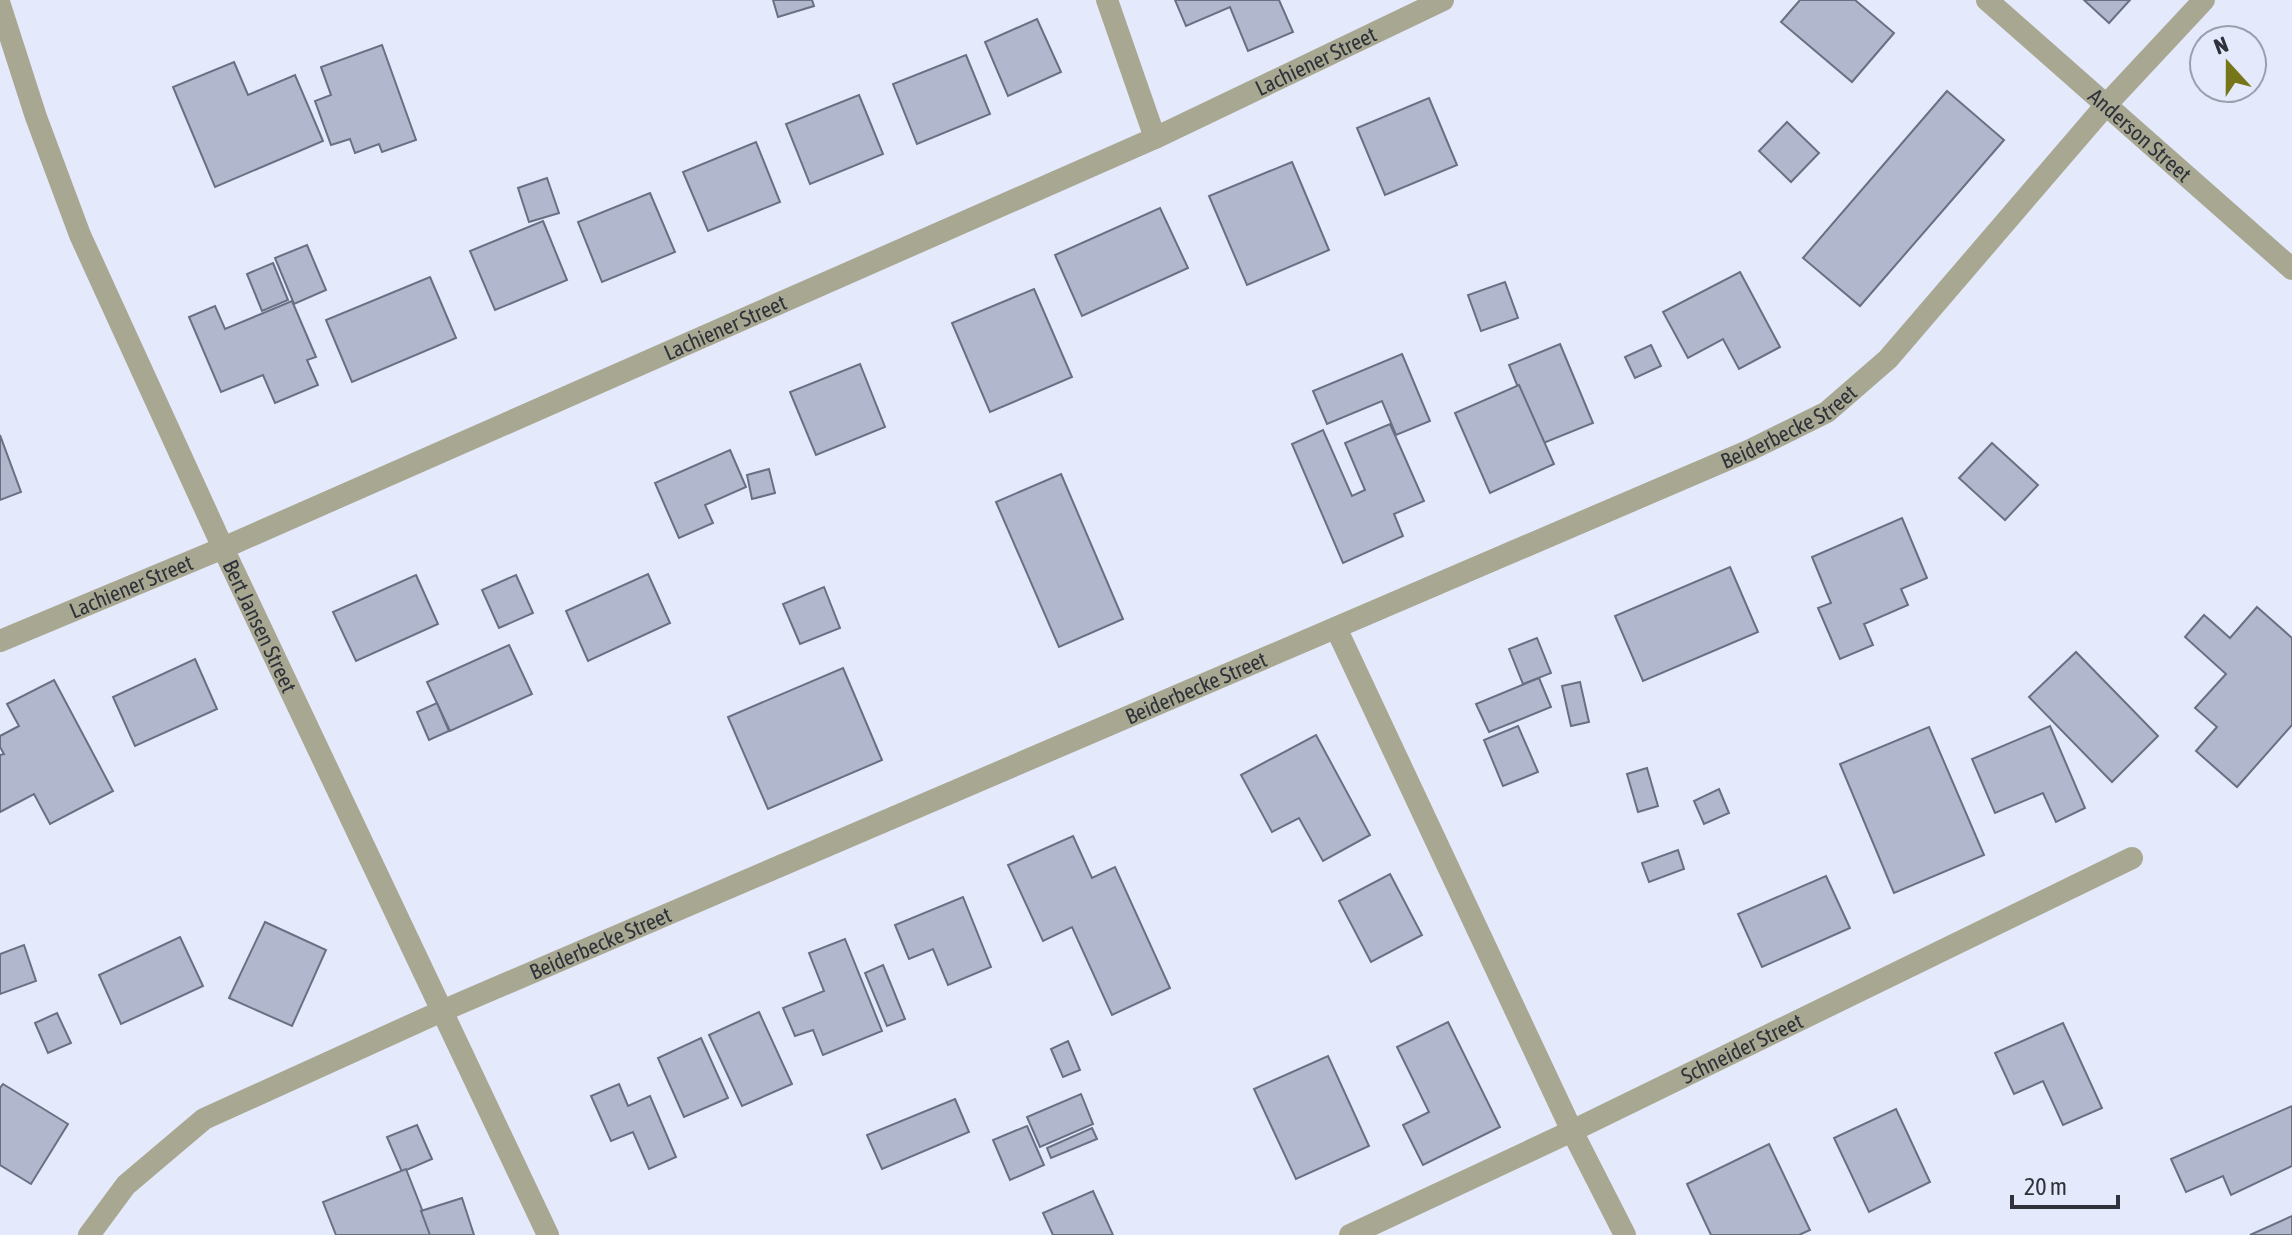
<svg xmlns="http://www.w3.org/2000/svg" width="2292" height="1235" font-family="'Asap Condensed',sans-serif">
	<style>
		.building { fill: #b1b7cd; stroke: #6a7084; stroke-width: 2 }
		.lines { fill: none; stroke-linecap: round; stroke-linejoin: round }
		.minor { stroke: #a8a892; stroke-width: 22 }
		.labels { text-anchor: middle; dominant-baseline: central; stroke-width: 8; stroke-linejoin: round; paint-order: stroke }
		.street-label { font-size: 22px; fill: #2f323a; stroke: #e4e9fb }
	</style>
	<rect width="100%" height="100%" fill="#e4e9fb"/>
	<g class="building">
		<path d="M773 0H812L814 6 778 17Z"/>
		<path d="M1175 0H1279L1293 32 1248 51 1230 7 1186 26Z"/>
		<path d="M1800 0H1855L1894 33 1852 82 1781 22Z"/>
		<path d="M2084 0H2130L2109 23Z"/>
		<path d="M1037 19 1061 72 1008 96 985 42Z"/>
		<path d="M382 45 416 140 382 152 379 144 355 153 350 139 331 145 315 101 331 95 321 67Z"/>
		<path d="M966 55 990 114 917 144 893 84Z"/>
		<path d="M234 62 248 95 295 75 323 141 215 187 173 87Z"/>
		<path d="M1947 91 2004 140 1860 306 1803 258Z"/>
		<path d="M859 95 883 154 810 184 786 124Z"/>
		<path d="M1429 98 1457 165 1385 195 1357 128Z"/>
		<path d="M1787 122 1819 153 1791 182 1759 151Z"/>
		<path d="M756 142 780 202 708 231 683 172Z"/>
		<path d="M1292 162 1329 250 1247 285 1209 196Z"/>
		<path d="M547 178 559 213 529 222 518 188Z"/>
		<path d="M650 193 675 252 602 282 578 222Z"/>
		<path d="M1160 208 1188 268 1082 316 1055 255Z"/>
		<path d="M543 221 567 280 495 310 470 251Z"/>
		<path d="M307 245 326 290 294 304 275 258Z"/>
		<path d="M273 263 288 300 262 311 247 274Z"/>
		<path d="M1740 272 1780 347 1739 369 1723 339 1688 358 1663 312Z"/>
		<path d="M430 277 456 338 352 382 326 320Z"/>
		<path d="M1505 282 1518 318 1481 331 1468 295Z"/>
		<path d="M1034 289 1072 377 990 412 952 323Z"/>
		<path d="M292 301 316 357 307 360 318 385 275 403 263 375 221 392 189 317 215 306 225 329Z"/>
		<path d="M1560 344 1593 423 1541 444 1509 365Z"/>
		<path d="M1651 345 1661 366 1635 378 1625 357Z"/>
		<path d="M1402 354 1430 421 1396 435 1382 401 1327 424 1313 391Z"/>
		<path d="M860 364 885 427 816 455 790 392Z"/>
		<path d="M1519 385 1554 464 1490 493 1455 413Z"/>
		<path d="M1390 424 1424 501 1394 514 1403 536 1343 563 1292 444 1323 430 1352 496 1365 490 1345 443Z"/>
		<path d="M0 435 21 492 0 500Z"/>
		<path d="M1992 443 2038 485 2005 520 1959 478Z"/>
		<path d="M730 450 746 487 705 505 713 523 679 538 655 483Z"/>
		<path d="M769 469 775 493 752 499 747 475Z"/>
		<path d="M1061 474 1123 619 1059 647 996 502Z"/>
		<path d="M1902 518 1927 578 1901 589 1908 605 1864 624 1873 645 1840 659 1818 608 1831 603 1812 557Z"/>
		<path d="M1730 567 1758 632 1643 681 1615 616Z"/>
		<path d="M648 574 670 623 588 661 566 611Z"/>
		<path d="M416 575 438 624 356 661 333 612Z"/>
		<path d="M516 575 533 613 499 628 482 590Z"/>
		<path d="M824 587 840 628 800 644 783 604Z"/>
		<path d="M2257 607 2292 638V725L2237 787 2196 751 2217 727 2195 708 2226 674 2185 637 2204 615 2230 638Z"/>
		<path d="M1537 638 1551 673 1523 684 1509 649Z"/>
		<path d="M509 645 532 694 450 731 427 682Z"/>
		<path d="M2076 652 2158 736 2112 782 2029 697Z"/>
		<path d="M195 659 217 709 135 746 113 697Z"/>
		<path d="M843 668 882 760 768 809 728 717Z"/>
		<path d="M1539 678 1551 707 1489 732 1476 704Z"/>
		<path d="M54 680 113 791 50 824 34 794 0 812V755L4 754 0 747V736L19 726 7 704Z"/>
		<path d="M1580 682 1589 722 1571 726 1562 686Z"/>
		<path d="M437 703 449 731 429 740 417 712Z"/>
		<path d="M1518 726 1538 772 1503 786 1484 740Z"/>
		<path d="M2050 726 2085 808 2056 822 2043 793 1995 813 1972 759Z"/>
		<path d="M1929 727 1984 855 1894 893 1840 764Z"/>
		<path d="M1316 735 1370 835 1323 861 1299 818 1272 832 1241 775Z"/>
		<path d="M1647 768 1658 806 1638 812 1627 774Z"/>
		<path d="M1719 789 1729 813 1704 824 1694 801Z"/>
		<path d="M1073 836 1092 878 1115 867 1170 988 1112 1015 1072 927 1043 941 1008 865Z"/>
		<path d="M1678 850 1684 869 1649 882 1642 863Z"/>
		<path d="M1390 874 1422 935 1371 962 1339 901Z"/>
		<path d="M1826 876 1850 928 1762 967 1738 914Z"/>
		<path d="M963 897 991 967 948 985 933 949 909 959 895 925Z"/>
		<path d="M265 922 326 950 292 1026 229 998Z"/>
		<path d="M180 937 203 986 121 1024 99 975Z"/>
		<path d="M845 939 882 1031 823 1055 813 1030 795 1036 783 1008 824 991 809 953Z"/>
		<path d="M24 945 36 981 0 994V954Z"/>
		<path d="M883 965 905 1019 887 1026 865 973Z"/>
		<path d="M759 1012 792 1084 742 1106 709 1035Z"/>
		<path d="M57 1013 71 1043 48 1053 35 1023Z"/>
		<path d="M1448 1022 1500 1127 1423 1165 1403 1125 1429 1112 1397 1047Z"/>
		<path d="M2063 1023 2102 1108 2063 1125 2043 1081 2014 1094 1995 1053Z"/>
		<path d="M701 1038 728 1098 684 1117 658 1058Z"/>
		<path d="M1068 1041 1080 1070 1063 1077 1051 1049Z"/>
		<path d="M1328 1056 1369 1146 1296 1179 1254 1089Z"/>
		<path d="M3 1084 68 1124 31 1184 0 1165V1088Z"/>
		<path d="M619 1084 628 1106 650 1096 676 1157 649 1169 633 1132 611 1141 591 1096Z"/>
		<path d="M1081 1094 1093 1124 1040 1147 1027 1117Z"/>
		<path d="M955 1099 969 1132 882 1169 867 1135Z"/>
		<path d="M2292 1106V1166L2231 1195 2223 1176 2186 1192 2171 1159Z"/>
		<path d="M1896 1109 1930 1182 1869 1212 1834 1138Z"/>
		<path d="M417 1125 432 1159 402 1172 387 1137Z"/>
		<path d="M1027 1126 1044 1165 1010 1180 993 1140Z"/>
		<path d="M1092 1128 1097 1139 1051 1158 1047 1148Z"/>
		<path d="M1769 1144 1810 1230 1799 1235H1711L1687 1184Z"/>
		<path d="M406 1169 432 1235H336L323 1202Z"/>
		<path d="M1093 1191 1113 1235H1053L1043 1213Z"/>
		<path d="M462 1198 474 1235H430L421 1211Z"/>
		<path d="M2292 1216V1235H2250Z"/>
	</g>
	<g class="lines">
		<g class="minor">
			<path d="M1107 0 1155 138"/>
			<path id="s1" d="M1987 0 2292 269"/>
			<path id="s2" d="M0 5 36 117 80 235 223 548 548 1235"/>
			<path d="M1336 628 1572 1131 1625 1235"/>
			<path id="s3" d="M0 641 223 548 1155 138 1443 0"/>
			<path id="s4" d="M89 1235 126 1185 204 1119 442 1011 1750 450 1827 412 1888 359 2106 105 2204 0"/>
			<path id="s5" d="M1350 1235 1572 1131 2132 858"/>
		</g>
	</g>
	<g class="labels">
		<g class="street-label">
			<text stroke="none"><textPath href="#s3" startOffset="1438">Lachiener Street</textPath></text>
			<text stroke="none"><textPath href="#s1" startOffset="204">Anderson Street</textPath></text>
			<text stroke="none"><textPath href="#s3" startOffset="790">Lachiener Street</textPath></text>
			<text stroke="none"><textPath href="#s4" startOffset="1894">Beiderbecke Street</textPath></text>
			<text stroke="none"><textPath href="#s3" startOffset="142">Lachiener Street</textPath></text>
			<text stroke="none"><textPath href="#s2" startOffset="674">Bert Jansen Street</textPath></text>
			<text stroke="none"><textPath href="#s4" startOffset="1246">Beiderbecke Street</textPath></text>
			<text stroke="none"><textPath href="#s4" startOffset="598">Beiderbecke Street</textPath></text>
			<text stroke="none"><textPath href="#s5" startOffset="434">Schneider Street</textPath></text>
		</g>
	</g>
	<g transform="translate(2228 64) rotate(339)"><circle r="38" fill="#e4e9fb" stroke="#9ca0ae" stroke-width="2"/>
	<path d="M0-6L14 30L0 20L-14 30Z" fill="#777519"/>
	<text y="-12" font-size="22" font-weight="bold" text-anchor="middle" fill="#2f323a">N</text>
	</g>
	<path d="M2012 1195v12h106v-12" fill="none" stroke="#2f323a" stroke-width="4"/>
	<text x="2024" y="1195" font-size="24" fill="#2f323a" stroke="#e4e9fb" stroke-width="6" paint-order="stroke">20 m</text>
</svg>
